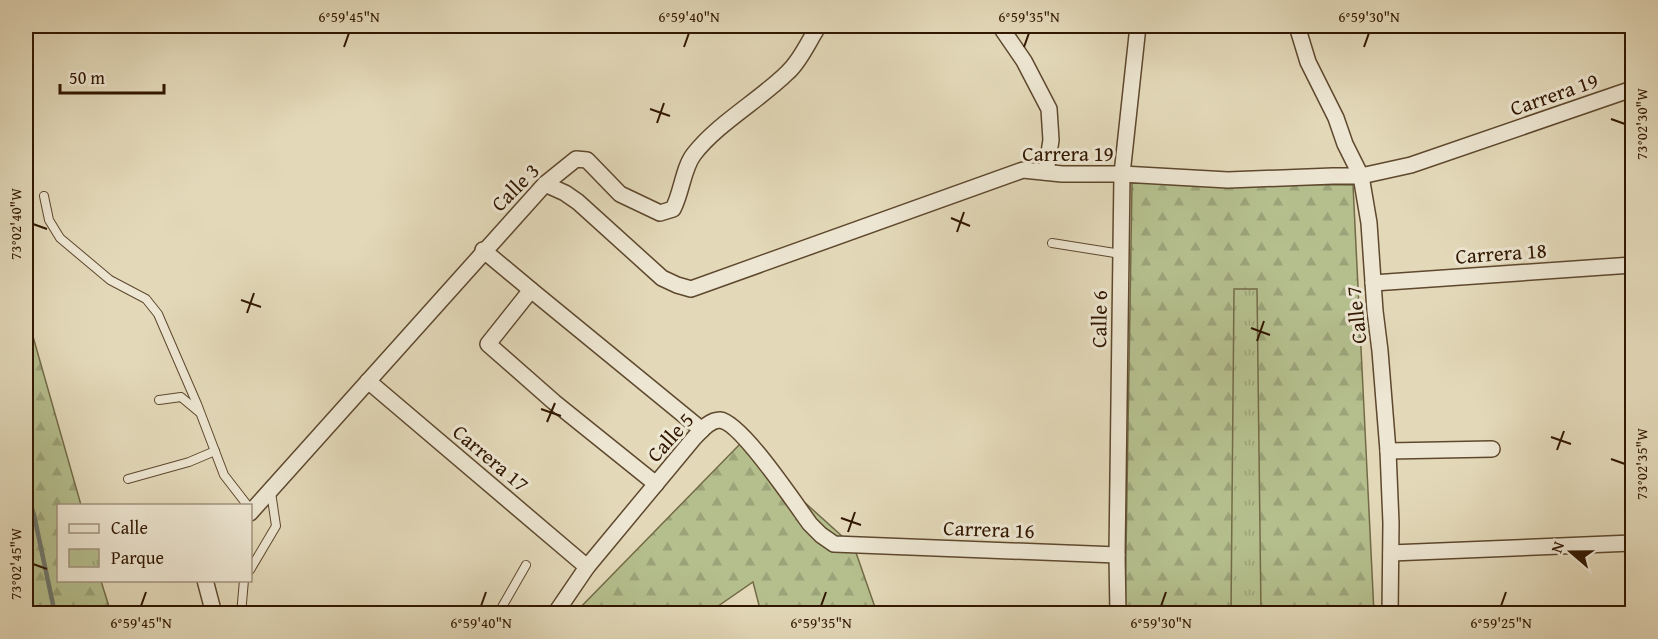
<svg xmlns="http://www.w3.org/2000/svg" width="1658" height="639" font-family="'Gentium Book Plus',serif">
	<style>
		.forest { fill: url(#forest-firs); stroke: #736b47; stroke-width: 1.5 }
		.park { fill: url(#park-tufts); stroke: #736b47; stroke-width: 1.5 }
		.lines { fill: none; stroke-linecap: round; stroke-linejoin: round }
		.stream { stroke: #6e786e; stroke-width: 4.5 }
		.service-casing { stroke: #5e482e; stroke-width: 10 }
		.minor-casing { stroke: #5e482e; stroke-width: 18 }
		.service { stroke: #ede6d2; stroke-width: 8 }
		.minor { stroke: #ede6d2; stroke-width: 15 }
		.ticks { fill: none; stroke: #311700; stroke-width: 2 }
		.labels { text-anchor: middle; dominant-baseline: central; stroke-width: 6; stroke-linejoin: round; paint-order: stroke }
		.street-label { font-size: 21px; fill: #311700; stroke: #ede6d2 }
		.neatline { fill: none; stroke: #311700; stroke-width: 2 }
		.ticks-label { font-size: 15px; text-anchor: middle; fill: #311700 }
	</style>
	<defs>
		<pattern id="forest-firs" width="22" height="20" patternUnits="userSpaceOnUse" patternTransform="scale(1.5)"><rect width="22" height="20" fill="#b5bf8e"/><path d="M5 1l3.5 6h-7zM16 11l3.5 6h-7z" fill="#9ca379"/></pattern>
		<pattern id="park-tufts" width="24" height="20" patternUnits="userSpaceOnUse" patternTransform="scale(1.5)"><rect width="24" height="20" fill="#b5bf8e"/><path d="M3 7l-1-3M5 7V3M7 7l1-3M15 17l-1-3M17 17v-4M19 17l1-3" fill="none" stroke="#9ca379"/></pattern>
	</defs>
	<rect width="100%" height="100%" fill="#e3d9b9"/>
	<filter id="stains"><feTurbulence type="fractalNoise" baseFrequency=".00333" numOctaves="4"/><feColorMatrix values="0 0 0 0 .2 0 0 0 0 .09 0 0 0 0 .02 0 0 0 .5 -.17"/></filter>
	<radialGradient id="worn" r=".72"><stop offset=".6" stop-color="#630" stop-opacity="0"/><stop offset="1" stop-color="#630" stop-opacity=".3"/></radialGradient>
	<g class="forest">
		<path d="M1132 183 1353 185 1374 613 1125 614Z"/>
		<path d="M26 312 81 505 58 506V580L101 581 111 613H26Z"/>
		<path d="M740 444 854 547 877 613H761L753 582 708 613 574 614Z"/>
	</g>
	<path class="park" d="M1234 289H1257L1261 613H1231Z"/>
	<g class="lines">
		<path class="stream" d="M26 491 34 515 55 614"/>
		<defs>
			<g id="service">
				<path d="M44 196 49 220 60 238 110 280 146 299 158 314 197 404 224 475 248 506"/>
				<path d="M1052 243 1121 254"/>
				<path d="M159 400 181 397 199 412"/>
				<path d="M128 479 189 462 215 451"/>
				<path d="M250 570 276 526 271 492"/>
				<path d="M241 614 244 580"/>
				<path d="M498 614 526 565"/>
			</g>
			<g id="minor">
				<path d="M1000 26 1024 61 1049 109 1051 140 1046 172"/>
				<path d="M1297 26 1308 62 1336 118 1345 144 1361 176 1369 223 1375 311 1380 351 1388 451 1391 523 1390 614"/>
				<path d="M545 184 565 193 578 202 662 278 677 285 691 289 1023 170 1062 174H1122L1228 180 1333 176H1361L1411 165 1632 89"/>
				<path d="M483 250 531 290"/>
				<path d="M1373 283 1632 265"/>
				<path d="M368 381 587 567"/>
				<path d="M1388 451 1492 449"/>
				<path d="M656 484 554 402 488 344 531 290 702 430"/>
				<path d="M250 513 545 184 576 159 587 160 620 194 660 213 673 209C682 192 683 168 694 154 718 123 760 100 788 72 800 61 808 43 816 30L815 26"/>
				<path d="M1391 553 1632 543"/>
				<path d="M205 580 214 614"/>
				<path d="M555 614 587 567 694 438C701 431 709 420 720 420 741 422 796 505 810 524L821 535 834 544 1117 555"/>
				<path d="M1118 614 1117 555 1122 174 1138 26"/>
			</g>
		</defs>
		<use href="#service" class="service-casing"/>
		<use href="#minor" class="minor-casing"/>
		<use href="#service" class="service"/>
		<use href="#minor" class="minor"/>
	</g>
	<path class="ticks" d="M344 47 349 33M684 47 689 33M1024 47 1029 33M1364 47 1369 33M650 109 670 116M1611 119 1625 124M657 123 664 103M951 218 970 226M33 224 47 229M957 232 964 212M241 300 261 307M247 313 254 293M1251 328 1270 335M1257 341 1264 321M541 409 561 416M547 422 555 403M1551 437 1571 444M1557 450 1564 431M1611 459 1625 464M841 518 861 525M848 532 855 512M33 564 47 569M141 606 146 592M481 606 486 592M821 606 826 592M1161 606 1166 592M1501 606 1506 592"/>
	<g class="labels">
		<g class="street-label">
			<text transform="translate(1554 94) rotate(-19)">Carrera 19</text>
			<text x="1068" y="153">Carrera 19</text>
			<text transform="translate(515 187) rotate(-45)">Calle 3</text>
			<text transform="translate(1501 253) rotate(-4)">Carrera 18</text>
			<text transform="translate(1356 315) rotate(-96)">Calle 7</text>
			<text transform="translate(1099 319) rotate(-89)">Calle 6</text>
			<text transform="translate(670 437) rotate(-48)">Calle 5</text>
			<text transform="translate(491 458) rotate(40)">Carrera 17</text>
			<text transform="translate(989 529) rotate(2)">Carrera 16</text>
		</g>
	</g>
	<rect width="1658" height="639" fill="none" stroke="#e3d9b9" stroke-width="66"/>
	<rect x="57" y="504" width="195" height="78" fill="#ede6d2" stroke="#a2937e" stroke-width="1.5"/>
	<rect x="69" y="524" width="30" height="9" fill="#ede6d2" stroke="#a2937e" stroke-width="1.5"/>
	<text x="111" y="534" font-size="18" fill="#311700">Calle</text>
	<rect x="69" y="549" width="30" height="18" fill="url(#park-tufts)" stroke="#a2937e" stroke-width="1.5"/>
	<text x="111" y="564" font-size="18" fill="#311700">Parque</text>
	<g transform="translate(1571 552) rotate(290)" stroke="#ede6d2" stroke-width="4.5" paint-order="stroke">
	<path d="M0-4.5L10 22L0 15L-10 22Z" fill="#311700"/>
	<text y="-9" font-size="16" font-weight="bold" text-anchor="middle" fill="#311700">N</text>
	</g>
	<path d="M60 84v9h104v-9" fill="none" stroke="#311700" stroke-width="3"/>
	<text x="69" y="84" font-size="18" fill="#311700" stroke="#ede6d2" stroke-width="4.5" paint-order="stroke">50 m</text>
	<rect x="33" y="33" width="1592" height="573" class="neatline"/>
	<g class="ticks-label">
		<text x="349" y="22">6°59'45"N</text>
		<text x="689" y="22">6°59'40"N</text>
		<text x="1029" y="22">6°59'35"N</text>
		<text x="1369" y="22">6°59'30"N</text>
		<text transform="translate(1642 124) rotate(-90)" y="5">73°02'30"W</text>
		<text transform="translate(16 224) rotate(-90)" y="5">73°02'40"W</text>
		<text transform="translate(1642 464) rotate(-90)" y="5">73°02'35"W</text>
		<text transform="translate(16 564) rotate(-90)" y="5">73°02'45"W</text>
		<text x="141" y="628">6°59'45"N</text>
		<text x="481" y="628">6°59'40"N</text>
		<text x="821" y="628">6°59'35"N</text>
		<text x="1161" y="628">6°59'30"N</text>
		<text x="1501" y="628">6°59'25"N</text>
	</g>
	<rect width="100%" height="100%" filter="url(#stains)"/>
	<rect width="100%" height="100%" fill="url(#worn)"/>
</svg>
